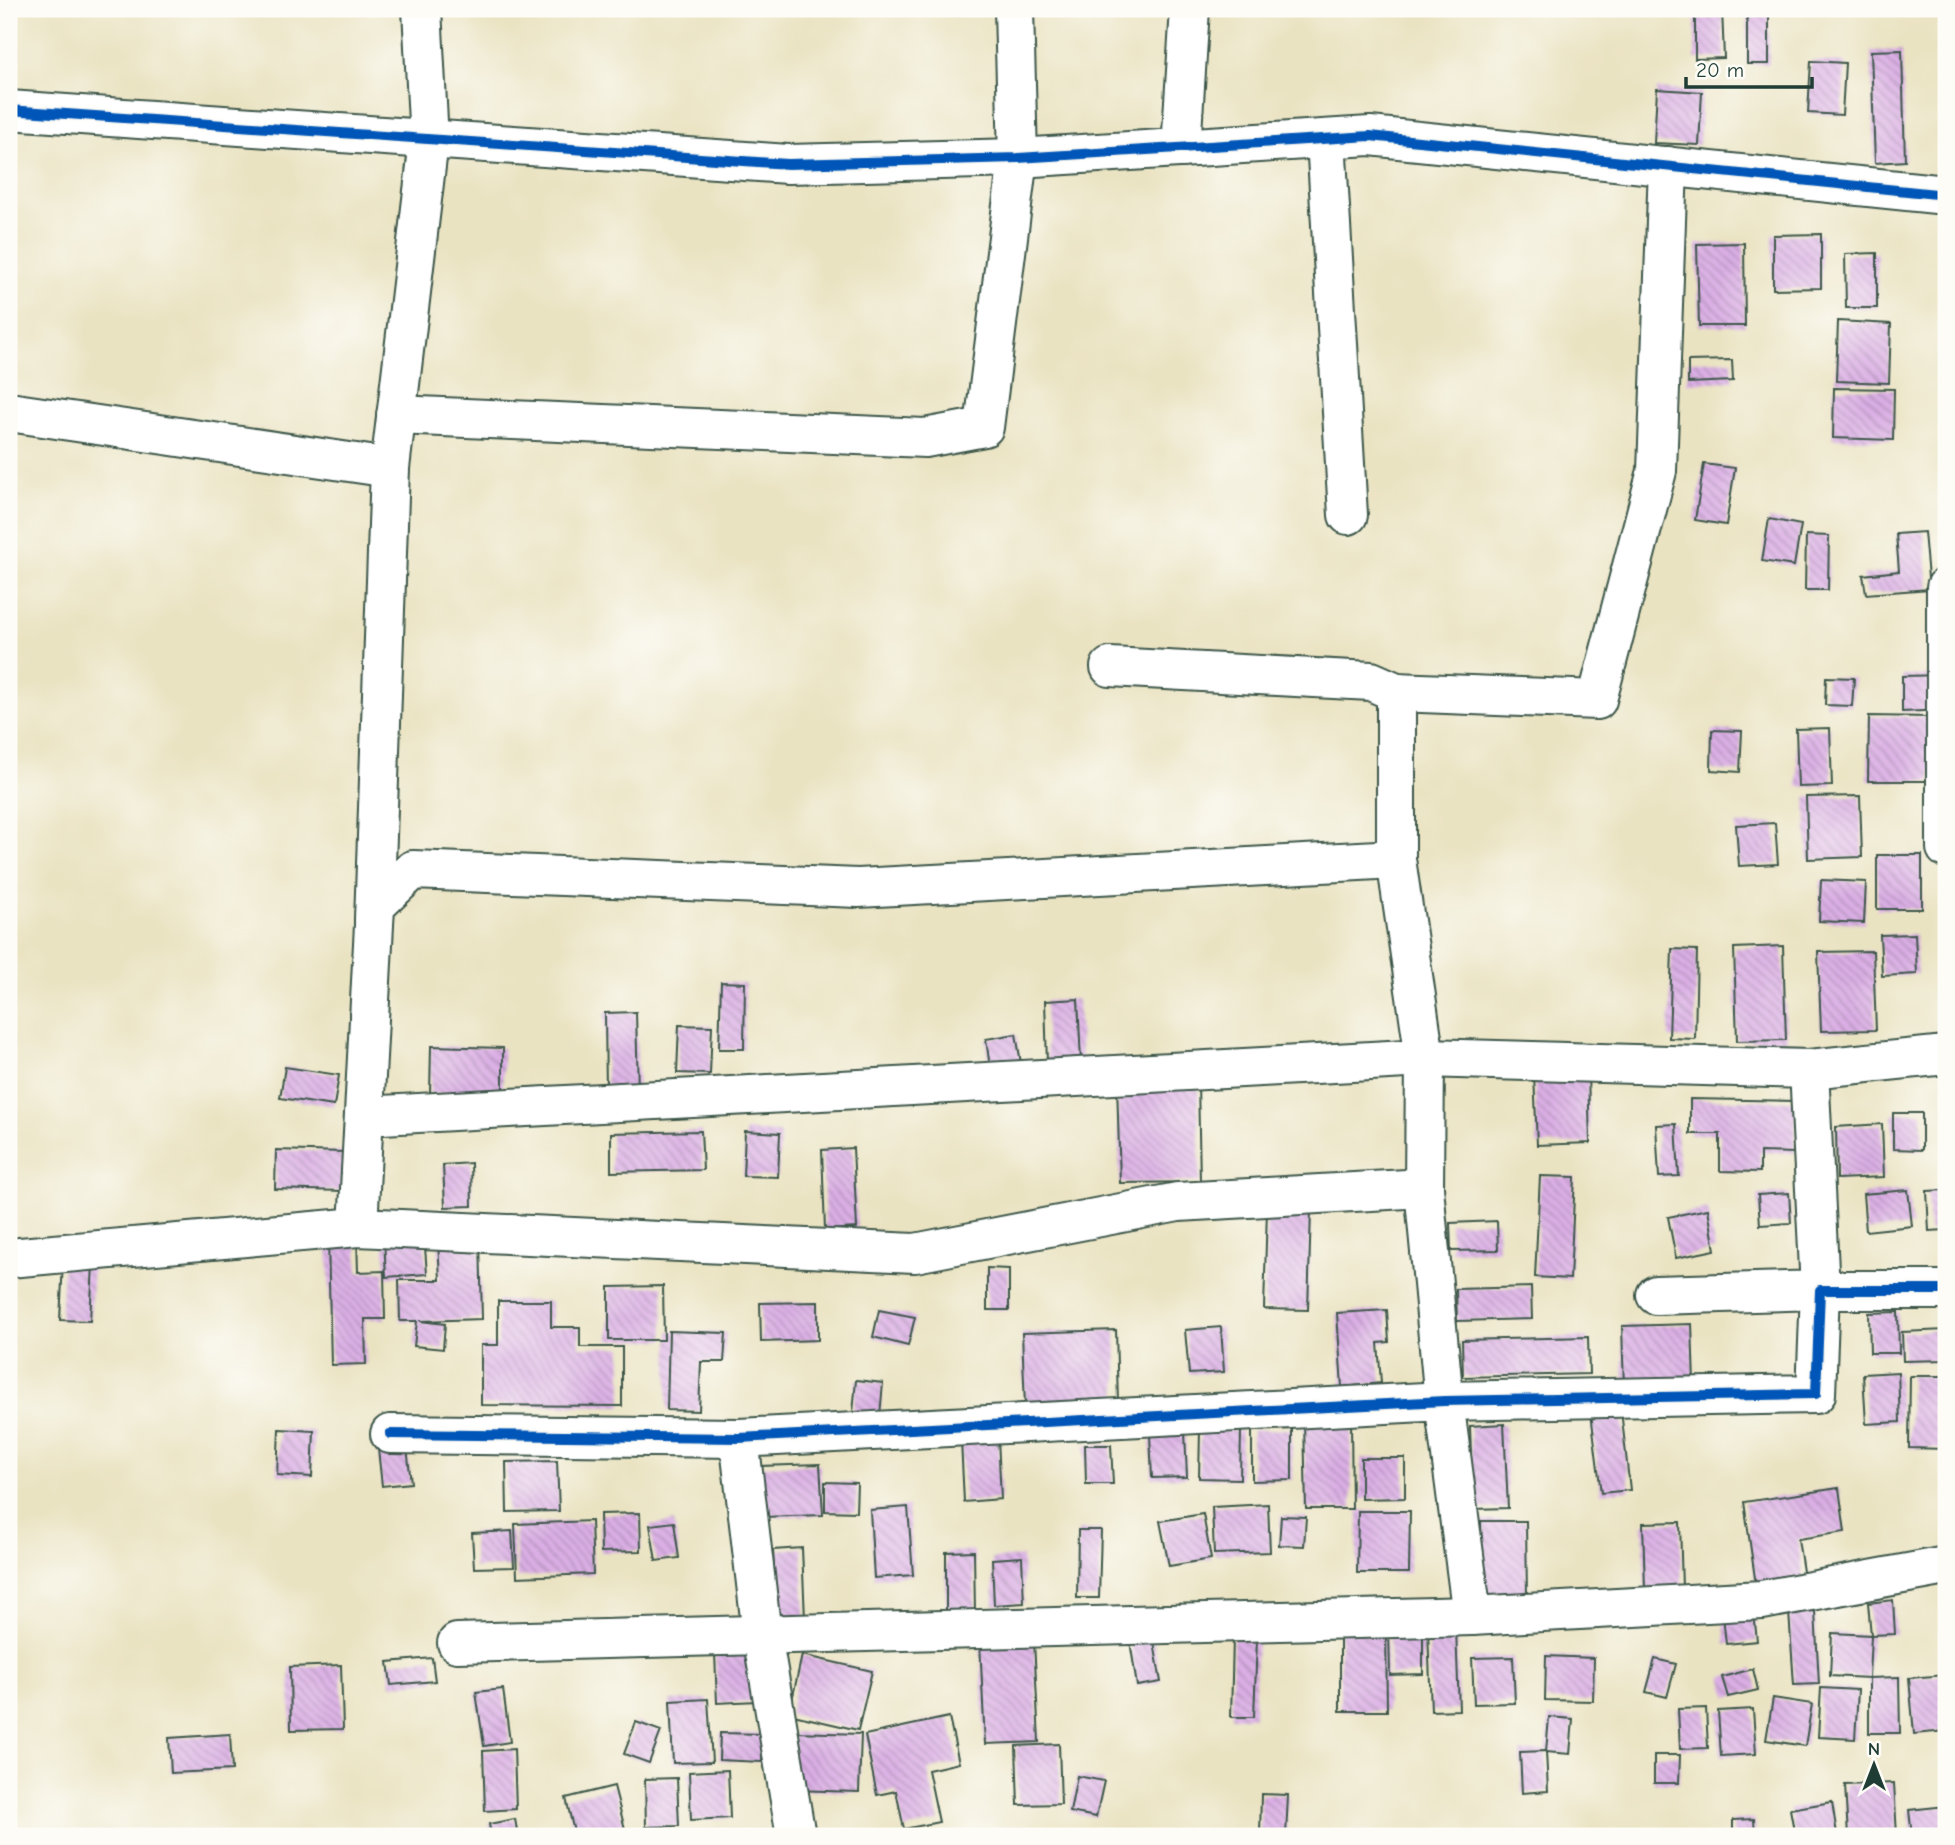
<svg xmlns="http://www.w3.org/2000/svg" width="1955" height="1845" font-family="'Comic Neue',sans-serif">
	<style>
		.building { fill: url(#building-back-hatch) }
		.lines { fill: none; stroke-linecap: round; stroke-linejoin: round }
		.minor-casing { stroke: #3d5649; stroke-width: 42 }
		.minor { stroke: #fff; stroke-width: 38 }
		.cycleway-casing { stroke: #fdfcf7; stroke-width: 15 }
		.cycleway { stroke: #0057b8; stroke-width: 10 }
	</style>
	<defs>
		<pattern id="building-back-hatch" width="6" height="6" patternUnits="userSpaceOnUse" patternTransform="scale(1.75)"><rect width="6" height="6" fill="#dbafe5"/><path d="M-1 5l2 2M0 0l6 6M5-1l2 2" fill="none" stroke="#b190ba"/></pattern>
	</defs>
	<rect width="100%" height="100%" fill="#fdfcf7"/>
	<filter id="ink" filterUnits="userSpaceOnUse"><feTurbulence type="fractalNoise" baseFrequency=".0143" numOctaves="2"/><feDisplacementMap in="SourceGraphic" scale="14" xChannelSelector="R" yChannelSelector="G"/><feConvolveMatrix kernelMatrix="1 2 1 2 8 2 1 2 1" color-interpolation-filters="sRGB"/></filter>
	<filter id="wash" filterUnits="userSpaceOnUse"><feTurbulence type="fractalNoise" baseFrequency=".00686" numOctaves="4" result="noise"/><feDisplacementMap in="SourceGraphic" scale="28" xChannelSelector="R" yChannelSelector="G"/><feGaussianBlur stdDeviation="1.57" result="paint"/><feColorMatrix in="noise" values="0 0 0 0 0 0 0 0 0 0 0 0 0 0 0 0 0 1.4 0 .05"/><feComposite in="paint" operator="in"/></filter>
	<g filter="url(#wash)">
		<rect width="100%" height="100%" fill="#eae3c2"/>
		<g id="blocks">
			<g class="building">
				<path d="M1695 9H1722L1724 58 1695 59Z"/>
				<rect x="1747" y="13" width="22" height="51"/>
				<path d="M1902 50 1905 161 1875 163 1871 51Z"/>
				<path d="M1811 61 1845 63 1842 115 1808 113Z"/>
				<path d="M1657 89 1702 92 1699 145 1654 143Z"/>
				<path d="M1821 234V288L1773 289V235Z"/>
				<path d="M1744 243 1745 326H1699L1697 244Z"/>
				<path d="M1877 253V308H1846L1845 254Z"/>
				<path d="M1838 321 1891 324 1889 383 1836 381Z"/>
				<path d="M1732 360 1733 381 1688 383V361Z"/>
				<path d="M1834 388 1894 389 1893 440 1833 438Z"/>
				<path d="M1704 464 1735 468 1726 525 1695 520Z"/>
				<path d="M1769 519 1801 525 1794 566 1762 561Z"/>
				<path d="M1924 532 1929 589 1866 594 1863 575 1899 571 1896 534Z"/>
				<path d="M1806 535 1829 536 1828 590H1805Z"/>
				<path d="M1944 675V710L1902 712V676Z"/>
				<path d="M1826 677 1854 678 1852 706 1825 705Z"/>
				<path d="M1869 716 1931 717V781H1868Z"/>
				<path d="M1830 728 1832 786 1798 787 1796 729Z"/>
				<path d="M1712 730 1742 731 1740 772 1711 770Z"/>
				<path d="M1860 796 1862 857 1808 859 1806 797Z"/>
				<path d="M1775 823 1778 864 1739 866 1736 825Z"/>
				<rect x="1877" y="855" width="45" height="54"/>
				<path d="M1821 880 1866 882 1864 923 1819 921Z"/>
				<path d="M1915 934 1917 974 1882 976 1880 935Z"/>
				<path d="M1783 946 1786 1040 1737 1041 1734 948Z"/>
				<path d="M1672 949 1697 950 1695 1039 1669 1038Z"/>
				<path d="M1873 951 1876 1030 1821 1031 1818 952Z"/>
				<path d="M721 982 745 983 744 1049H719Z"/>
				<path d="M1078 999 1081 1062 1047 1063 1045 1001Z"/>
				<path d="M636 1012 638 1091H606L605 1013Z"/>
				<path d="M679 1025 712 1026 710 1074 677 1073Z"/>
				<path d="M1016 1034 1021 1063 990 1067 986 1039Z"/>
				<path d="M431 1046 503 1048V1095L430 1094Z"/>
				<path d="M285 1067 339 1075 334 1106 280 1098Z"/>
				<path d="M1588 1072 1590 1143 1537 1145 1534 1074Z"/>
				<path d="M1198 1081 1200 1182 1120 1183 1117 1083Z"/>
				<path d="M1690 1099 1796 1101 1795 1153 1760 1152V1172L1720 1171V1134H1690Z"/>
				<path d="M1893 1113H1922V1150L1893 1149Z"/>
				<path d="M1676 1124 1679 1176 1659 1177 1656 1125Z"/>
				<path d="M1882 1124 1884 1177 1837 1179 1836 1127Z"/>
				<path d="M701 1131 703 1170 611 1172V1133Z"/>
				<path d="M745 1131 780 1133 778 1177 743 1176Z"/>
				<path d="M853 1148 857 1228 825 1230 822 1150Z"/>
				<path d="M276 1150 343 1152 342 1191 275 1189Z"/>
				<path d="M471 1163 472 1206 445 1207 443 1165Z"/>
				<path d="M9 1171H15L12 1232 9 1231Z"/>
				<path d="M1540 1176 1575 1177 1570 1279 1535 1277Z"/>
				<path d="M1908 1190 1912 1226 1866 1231 1863 1194Z"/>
				<path d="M1946 1190V1230L1929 1231 1927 1191Z"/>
				<path d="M1789 1193 1791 1223 1760 1225 1758 1195Z"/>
				<path d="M1267 1209 1311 1210 1308 1310 1264 1309Z"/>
				<path d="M1708 1209 1715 1250 1676 1258 1668 1217Z"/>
				<path d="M1497 1221 1498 1250 1451 1251 1450 1223Z"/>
				<path d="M424 1234 427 1274 386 1277 384 1237Z"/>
				<path d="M357 1237 358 1272 384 1271 385 1319H365L366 1364 331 1365 328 1238Z"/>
				<path d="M480 1238 482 1319 420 1321 445 1324 443 1349 414 1346 417 1321H400L399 1280H440L438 1239Z"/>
				<path d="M63 1262 93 1264 90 1321 60 1320Z"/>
				<path d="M987 1268 1009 1269V1310H987Z"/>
				<path d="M663 1286 664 1340H609V1287Z"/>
				<path d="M1531 1287 1532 1319 1457 1321 1456 1289Z"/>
				<path d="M498 1301H551V1327H580V1347H622V1406L481 1405V1345H498Z"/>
				<path d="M818 1302V1340L761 1342 760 1303Z"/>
				<path d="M879 1310 915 1317 908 1346 873 1337Z"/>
				<path d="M1387 1310 1389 1342 1378 1343 1381 1383 1342 1387 1337 1313Z"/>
				<path d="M1898 1312 1899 1353H1870L1869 1313Z"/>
				<path d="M1692 1324 1694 1385 1624 1388 1622 1326Z"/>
				<path d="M1221 1327 1224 1372 1189 1374 1185 1330Z"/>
				<path d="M1116 1330 1118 1403 1025 1406 1022 1333Z"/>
				<path d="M1946 1330V1360L1903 1361 1902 1332Z"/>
				<path d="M669 1331 726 1333 724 1362H701L699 1411 667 1410Z"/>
				<path d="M1588 1337 1589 1374 1463 1377 1462 1340Z"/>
				<path d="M1898 1372 1900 1422 1866 1424 1863 1374Z"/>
				<path d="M1910 1376H1946V1449L1909 1448Z"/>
				<path d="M856 1380 883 1383 880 1415 853 1413Z"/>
				<path d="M1621 1410 1630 1490 1601 1493 1591 1413Z"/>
				<path d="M1351 1420 1352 1509H1306L1304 1421Z"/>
				<path d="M1504 1424 1508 1508 1473 1509 1470 1426Z"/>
				<path d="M279 1429 314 1431 312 1477 277 1475Z"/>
				<path d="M1292 1429V1480L1252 1481V1430Z"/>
				<path d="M1200 1430 1241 1431 1240 1479 1199 1478Z"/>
				<path d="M1185 1432 1187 1477 1152 1478 1150 1434Z"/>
				<path d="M406 1438 411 1483 382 1486 377 1440Z"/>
				<path d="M998 1438 1001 1499 964 1502 961 1440Z"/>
				<path d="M1085 1445H1111L1113 1484H1086Z"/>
				<path d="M1361 1458H1405V1498L1361 1499Z"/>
				<path d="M557 1461 559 1511 507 1512 506 1462Z"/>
				<path d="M820 1464 823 1515 762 1517 760 1466Z"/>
				<path d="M825 1482 857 1483 856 1512 825 1511Z"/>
				<path d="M1839 1488 1845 1532 1798 1539 1804 1578 1756 1585 1744 1502Z"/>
				<path d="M1268 1504 1270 1552 1214 1554 1212 1507Z"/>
				<path d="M908 1507 913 1575 874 1578 870 1510Z"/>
				<path d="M1358 1511H1410L1409 1573H1357Z"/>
				<path d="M640 1513 641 1551 601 1552 600 1514Z"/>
				<path d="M1203 1514 1211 1559 1169 1566 1160 1521Z"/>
				<path d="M1281 1516 1306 1517 1304 1546 1279 1545Z"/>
				<path d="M591 1521 593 1574 517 1577 515 1524Z"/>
				<path d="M1481 1521H1526L1527 1598 1483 1599Z"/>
				<path d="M674 1522 679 1558 656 1561 650 1525Z"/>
				<path d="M1680 1522 1682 1588 1645 1589 1643 1523Z"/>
				<path d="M1078 1530H1101L1099 1598H1077Z"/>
				<path d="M512 1531 514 1567 474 1568 472 1533Z"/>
				<path d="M802 1548 805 1619H777L773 1550Z"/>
				<path d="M974 1551 975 1613H946V1552Z"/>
				<path d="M1022 1557 1024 1603 994 1605 992 1559Z"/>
				<path d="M1893 1600 1895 1634 1871 1635 1868 1603Z"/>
				<path d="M1815 1611 1819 1684 1794 1685 1789 1612Z"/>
				<path d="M1754 1613 1757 1641 1726 1644 1723 1616Z"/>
				<path d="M1389 1628H1423V1674L1390 1675Z"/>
				<path d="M1456 1628 1459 1710 1431 1711 1428 1629Z"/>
				<path d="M1340 1629H1386L1387 1711H1340Z"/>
				<path d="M1832 1633 1871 1635 1869 1678 1830 1676Z"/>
				<path d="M1153 1637 1161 1682 1137 1686 1130 1641Z"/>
				<path d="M1233 1638 1257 1639 1254 1717H1231Z"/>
				<path d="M1034 1640 1039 1742 985 1744 980 1642Z"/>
				<path d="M755 1651 757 1701 717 1703 715 1653Z"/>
				<path d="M802 1655 872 1671 858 1730 789 1714Z"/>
				<path d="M1546 1656 1594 1658 1593 1701 1545 1700Z"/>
				<path d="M1513 1657 1515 1703 1474 1704 1472 1658Z"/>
				<path d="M432 1658 435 1681 391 1685 388 1662Z"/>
				<path d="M1655 1659 1676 1664 1667 1697 1646 1692Z"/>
				<path d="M341 1665 343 1729 291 1730 290 1667Z"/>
				<path d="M1753 1669 1758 1690 1728 1697 1722 1677Z"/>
				<path d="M1946 1675V1731L1914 1734 1909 1678Z"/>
				<path d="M1899 1677 1900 1733H1869V1678Z"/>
				<path d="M1821 1688 1858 1690 1855 1739 1818 1737Z"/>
				<path d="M503 1689 510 1742 484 1746 476 1692Z"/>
				<path d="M1773 1698 1812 1704 1805 1746 1766 1740Z"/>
				<path d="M708 1699 712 1762 673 1763 670 1701Z"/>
				<path d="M1706 1708 1708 1748 1680 1749 1678 1709Z"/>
				<path d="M1753 1709 1756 1754 1721 1756 1718 1711Z"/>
				<path d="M949 1717 959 1763 928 1770 939 1822 904 1829 896 1791 877 1795 865 1735Z"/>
				<path d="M1549 1717 1573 1719 1570 1754 1546 1752Z"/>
				<path d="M636 1722 661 1731 649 1763 624 1754Z"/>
				<path d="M794 1732 861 1734 859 1792 792 1790Z"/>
				<path d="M720 1733 763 1734 762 1762 719 1760Z"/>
				<path d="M230 1734 232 1770 171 1773 169 1738Z"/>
				<path d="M1059 1744 1061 1804 1018 1805 1016 1746Z"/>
				<path d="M514 1749 516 1809 485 1811 483 1751Z"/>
				<path d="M1546 1751 1548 1791 1522 1793 1520 1752Z"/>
				<path d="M1654 1755H1680L1679 1783H1654Z"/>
				<path d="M728 1770 730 1818 691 1820 689 1772Z"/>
				<path d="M1077 1776 1104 1781 1096 1817 1070 1812Z"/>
				<path d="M677 1778 679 1826 646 1827 645 1779Z"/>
				<path d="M1894 1783 1897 1836H1848L1845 1785Z"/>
				<path d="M614 1786 625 1829 596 1836H575L566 1798Z"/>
				<path d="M1261 1794 1288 1795 1286 1836H1260Z"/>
				<path d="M1832 1802 1837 1834 1795 1836 1790 1809Z"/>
				<path d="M1946 1806V1836H1912L1909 1810Z"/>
				<path d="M515 1819 518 1836H491L489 1824Z"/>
				<path d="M1754 1819 1755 1836H1733V1820Z"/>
			</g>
		</g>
	</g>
	<g filter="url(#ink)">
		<use href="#blocks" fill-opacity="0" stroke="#3d5649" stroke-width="2"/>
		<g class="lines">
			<defs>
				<g id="minor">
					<path d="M9 110 788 164 1018 158 1370 136 1946 195"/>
					<path d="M1326 139 1348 515"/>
					<path d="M1181 148 1190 9"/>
					<path d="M9 412 390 468 429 141 422 9"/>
					<path d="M396 415 925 438 984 427 1018 158 1014 9"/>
					<path d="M1946 587V848"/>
					<path d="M1110 667 1371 681 1396 692 1597 700 1657 471 1668 166"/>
					<path d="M1396 692V859L1425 1058 1424 1188 1444 1401 1472 1616"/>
					<path d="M374 921 390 468"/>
					<path d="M364 1116 1425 1058 1809 1069 1946 1055"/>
					<path d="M358 1227 375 906 413 870 858 888 1396 859"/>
					<path d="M9 1258 358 1227 915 1253 1178 1202 1424 1188"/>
					<path d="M1656 1295 1820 1290 1809 1069"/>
					<path d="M390 1434 739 1438 1444 1401 1816 1394 1820 1290H1946"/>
					<path d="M739 1438 762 1635 796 1836"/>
					<path d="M457 1643 1472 1616 1762 1600 1946 1566"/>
				</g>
			</defs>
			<use href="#minor" class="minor-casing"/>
			<use href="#minor" class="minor"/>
			<defs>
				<g id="cycleway">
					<path d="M9 110 788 164 1018 158 1370 136 1946 195"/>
					<path d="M390 1434 739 1438 1444 1401 1816 1394 1820 1290H1946"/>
				</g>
			</defs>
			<use href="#cycleway" class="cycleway-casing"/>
			<use href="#cycleway" class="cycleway"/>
		</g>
	</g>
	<rect width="1955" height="1845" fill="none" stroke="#fdfcf7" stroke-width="35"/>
	<g transform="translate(1874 1765)" stroke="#fdfcf7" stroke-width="5" paint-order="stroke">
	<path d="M0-5L12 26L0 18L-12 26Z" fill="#1f3d34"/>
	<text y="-10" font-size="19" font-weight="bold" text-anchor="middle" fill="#1f3d34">N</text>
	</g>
	<path d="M1686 77v10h126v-10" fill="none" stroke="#1f3d34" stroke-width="3.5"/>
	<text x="1696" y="77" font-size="21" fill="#1f3d34" stroke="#fdfcf7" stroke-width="5" paint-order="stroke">20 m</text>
</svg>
